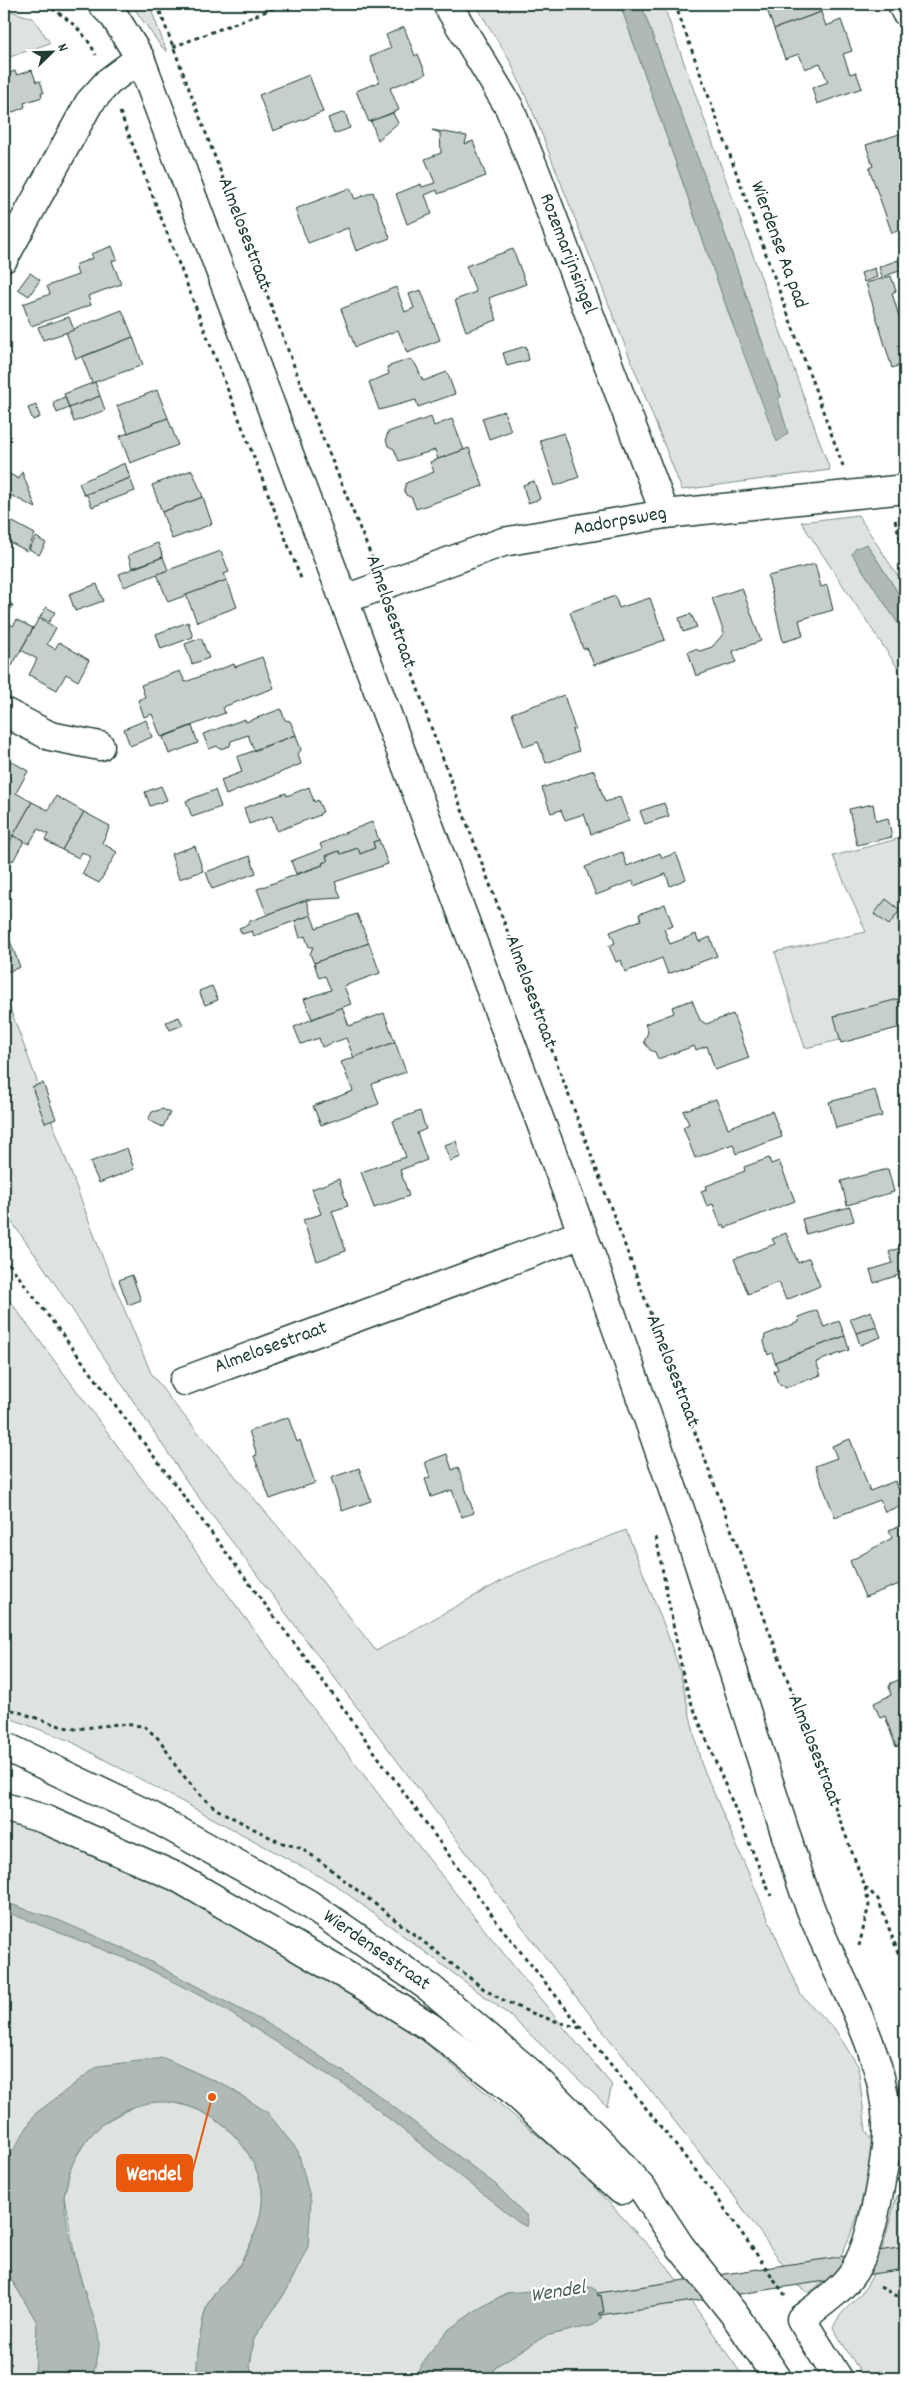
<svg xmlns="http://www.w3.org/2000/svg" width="909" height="2382" font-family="Dekko,sans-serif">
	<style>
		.green { fill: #dee3e2; stroke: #7e908b }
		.water { fill: #afbab7; stroke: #758883 }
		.building { fill: #c7cfcc; stroke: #1f3d34 }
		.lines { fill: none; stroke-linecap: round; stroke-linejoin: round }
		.street-casing { stroke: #1f3d34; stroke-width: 31 }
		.primary-casing { stroke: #1f3d34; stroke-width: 31 }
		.path { stroke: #1f3d34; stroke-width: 3; stroke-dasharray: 4 4; stroke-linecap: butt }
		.street { stroke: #fff; stroke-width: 28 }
		.primary { stroke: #fff; stroke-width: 28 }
		.labels { text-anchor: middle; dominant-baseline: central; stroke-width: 4.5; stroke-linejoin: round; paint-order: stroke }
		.street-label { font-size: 20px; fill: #1f3d34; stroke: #fff }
		.water-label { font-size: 21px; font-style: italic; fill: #4a625b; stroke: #fff }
		.leader { fill: none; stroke: #e8590c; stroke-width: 2 }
		.callout-dot { fill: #e8590c; stroke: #fff; stroke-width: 2 }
		.callout { fill: #e8590c; stroke: #e8590c; stroke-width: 2 }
		.callout-label { font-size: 21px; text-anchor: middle; font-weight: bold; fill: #fff }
	</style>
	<rect width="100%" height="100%" fill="#fff"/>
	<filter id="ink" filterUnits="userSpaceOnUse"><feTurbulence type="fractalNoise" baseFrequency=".02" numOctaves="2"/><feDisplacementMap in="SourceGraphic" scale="10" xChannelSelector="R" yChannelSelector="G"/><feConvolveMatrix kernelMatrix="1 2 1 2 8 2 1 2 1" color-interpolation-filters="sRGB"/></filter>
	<g filter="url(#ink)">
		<g class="green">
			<path d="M131 4H149L167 52 160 45Z"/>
			<path d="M475 4H620L731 320 787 433 778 399 781 396 716 208 641 4H663L830 470 682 490 535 117 510 61Z"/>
			<path d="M4 9 33 18 50 43 4 59Z"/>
			<path d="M858 515 905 587V604L867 544 852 554 905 634V679L801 522Z"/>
			<path d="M905 837V1025L805 1048 775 952 866 932 833 856Z"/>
			<path d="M4 992 102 1256 151 1373 170 1399 301 1554 376 1651 514 1574 626 1530 666 1630 679 1668 701 1763 801 1995 836 2031 858 2066 866 2131 875 2147C864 2194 851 2264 809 2293L798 2286 734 2196 558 1974 190 1486 41 1263 4 1211Z"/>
			<path d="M4 1293C203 1559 397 1831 612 2085L607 2106 508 2014 334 1884 70 1741 4 1716Z"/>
			<path d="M4 1815 173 1885 300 1959 421 2039 576 2167 667 2266 744 2378H488L496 2366 545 2336 594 2325 598 2322 600 2313 604 2312 601 2295 506 2293 475 2311 447 2331 426 2357 414 2378H252L250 2366 254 2338 287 2290 298 2151 98 2066 7 2272 37 2322 35 2378H4Z"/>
			<path d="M161 2100C178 2103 194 2107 208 2115 238 2132 266 2169 262 2205 260 2226 249 2248 239 2265 231 2279 214 2289 208 2303 201 2318 196 2362 197 2378H92L99 2341 76 2262 64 2196 72 2163 90 2135 103 2123 141 2103Z"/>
			<path d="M905 2187V2378H864L833 2328C840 2309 860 2300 870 2280 882 2258 889 2221 897 2196Z"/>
		</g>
		<g class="water">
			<path d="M620 4H641L716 208 781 397 778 399 788 433 777 442 731 320Z"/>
			<path d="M867 544 905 604V634L852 554 856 548Z"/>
			<path d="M4 1902 58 1920 134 1953 283 2032 370 2089 495 2184 526 2215 528 2221 527 2227 518 2222 358 2094 216 2004 137 1963 4 1911Z"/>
			<path d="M164 2058 228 2087 267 2112 298 2151 311 2201 308 2247 287 2290 254 2338 250 2366 252 2378H197C196 2362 201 2319 208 2304 213 2291 228 2280 237 2269 250 2251 265 2213 262 2191 258 2163 239 2135 216 2120 188 2101 157 2096 126 2110 97 2123 75 2148 68 2179 67 2185 64 2192 64 2198 66 2230 76 2263 85 2294 90 2308 98 2326 99 2341 100 2352 95 2367 92 2378H35L37 2322 7 2272 5 2211 9 2157 35 2114 98 2066Z"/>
			<path d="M573 2287H590L596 2290 598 2295H601L604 2312 600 2313 602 2317 594 2325 545 2336 496 2366 488 2378H414L426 2357 447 2331 475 2311 507 2293Z"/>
		</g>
		<g class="building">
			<path d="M765 4H818L821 12 774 29Z"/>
			<path d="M821 12 826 26 841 20 852 51 843 54 850 74 856 72 862 88 817 104 812 88 828 82 820 63 805 69 799 54 785 59 774 29Z"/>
			<path d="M404 27 415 56 418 54 426 74 390 88 399 110 369 122 356 91 379 82 370 57 391 48 386 35Z"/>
			<path d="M32 70 36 82 40 81 44 93H41L42 97 24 103 25 107 11 113 9 109H7L4 98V75L15 71 17 75Z"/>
			<path d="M309 75 323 112 273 131 259 95Z"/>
			<path d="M345 112 350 128 334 134 328 118Z"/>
			<path d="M393 113 398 123 378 140 371 121Z"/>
			<path d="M432 130 467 136 465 144 473 141 486 176 438 194 437 190 425 195 432 214 407 224 396 194 421 184 422 187 435 183 425 159 441 153 440 133Z"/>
			<path d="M905 132V228L892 233 869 168 873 166 866 145Z"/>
			<path d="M350 188 355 199 373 192 390 238 356 251 348 228 308 243 295 209Z"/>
			<path d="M112 246 117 259 112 261 121 284 88 296 91 305 31 326 23 304 50 294 47 286 78 275 75 265 93 258 91 254Z"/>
			<path d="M513 249 526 284 489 298 497 320 466 331 455 300 476 292 466 266Z"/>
			<path d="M898 260 902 270 882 277 879 267Z"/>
			<path d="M875 268 877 277 864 282 861 273Z"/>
			<path d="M30 273 40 280 29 296 18 289Z"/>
			<path d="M891 276 896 291 892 293 905 336V364L892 368 866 283Z"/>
			<path d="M396 287 405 312 414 308 409 294 421 290 440 340 407 353 398 330 355 347 341 309Z"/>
			<path d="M122 310 133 337 76 359 66 332Z"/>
			<path d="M69 317 74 330 43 340 38 327Z"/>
			<path d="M133 337 143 365 92 383 82 357Z"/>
			<path d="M526 346 529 360 507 366 503 353Z"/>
			<path d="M407 360H412L416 365 423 381 447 372 455 394 418 407 416 400 379 410 369 382 389 374 387 367Z"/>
			<path d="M95 382 100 396 69 408 64 394Z"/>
			<path d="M157 390 168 418 128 433 117 406Z"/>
			<path d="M100 396 105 410 74 422 69 408Z"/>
			<path d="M65 397 69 408 57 413 53 402Z"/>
			<path d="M36 405 40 417 33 420 28 408Z"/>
			<path d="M504 411 511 431 489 439 482 418Z"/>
			<path d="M431 417 434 426 452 419 464 450 438 459 435 450 399 461 394 449 388 446 386 439 388 432Z"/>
			<path d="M168 418 178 445 130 463 120 436Z"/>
			<path d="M564 433 579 477 555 486 540 440Z"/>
			<path d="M469 448 483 486 416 509 412 498 406 495 404 490 406 483 434 472 430 462Z"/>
			<path d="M125 463 130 478 84 495 79 483Z"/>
			<path d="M192 470 203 497 162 512 152 485Z"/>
			<path d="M4 471 19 479 22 472 36 508 4 492Z"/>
			<path d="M130 478 135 491 105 502 92 507 87 495H84Z"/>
			<path d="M534 481 540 499 528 503 523 485Z"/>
			<path d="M4 492 11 497 4 511Z"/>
			<path d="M203 497 212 524 172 539 162 512Z"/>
			<path d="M11 521 35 534 27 551 4 539V533Z"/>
			<path d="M36 537 46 543 39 555 29 549Z"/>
			<path d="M158 543 163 557 132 568 128 555Z"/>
			<path d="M221 551 229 572 224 574 227 580 168 602 157 574Z"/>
			<path d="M163 557 168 570 124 587 119 574Z"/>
			<path d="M815 564 821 587 827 585 833 610 799 620 803 636 783 642 768 576Z"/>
			<path d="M227 580 237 607 197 622 186 595Z"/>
			<path d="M97 584 103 601 75 611 69 594Z"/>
			<path d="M742 588 761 641 733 651 736 662 696 676 688 652 695 649 700 651 712 647 724 633 712 598Z"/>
			<path d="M615 596 619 608 650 598 665 640 594 665 587 648 583 649 570 612Z"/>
			<path d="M4 600 13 605 4 620 13 626 17 620 33 628 12 666 4 662Z"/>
			<path d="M46 607 55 612 49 622 40 617Z"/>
			<path d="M691 614 697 627 683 632 679 618Z"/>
			<path d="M39 618 56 628 47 644 55 649 59 642 89 660 78 681 66 674 57 690 29 675 37 659 21 650Z"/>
			<path d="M188 622 193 637 161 649 156 634Z"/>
			<path d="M201 638 209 658 192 664 185 644Z"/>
			<path d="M262 657 274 688 223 707 225 713 161 737 152 714 144 717 138 700 145 697 141 685 180 671 185 682 234 664 235 667Z"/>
			<path d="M564 695 575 729 572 730 579 751 546 763 538 742 524 747 512 713Z"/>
			<path d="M281 709 285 720 290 721 296 735 254 750 248 735 231 741 230 746 220 749 217 746 209 749 203 734 245 719 246 722Z"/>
			<path d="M146 720 152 737 130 746 124 729Z"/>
			<path d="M192 726 198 743 169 754 163 737Z"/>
			<path d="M296 735 301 750 298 754 301 764 226 795 221 780 242 772 237 757Z"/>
			<path d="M4 757 28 771 16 793 32 802 13 836 4 831V811L9 802 4 799Z"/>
			<path d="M594 770 605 802 620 797 629 821 591 834 584 814 565 820 561 810 551 813 542 788Z"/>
			<path d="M161 786 167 800 150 806 145 792Z"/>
			<path d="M309 787 314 802 318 800 323 812 319 814 320 815 277 831 272 816 249 824 244 808 286 793 287 796Z"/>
			<path d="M215 790 221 807 192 817 186 801Z"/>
			<path d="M56 796 84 812 62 850 45 840 48 834 38 829 29 844 13 836 32 802 48 810Z"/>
			<path d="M664 803 669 816 645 824 640 811Z"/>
			<path d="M873 804 876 821 888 818 892 837 857 845 849 809Z"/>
			<path d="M84 812 110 826 102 843 117 852 99 883 82 874 91 857 82 852 79 858 62 850Z"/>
			<path d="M372 822 379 840 373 842 375 848 360 854 358 848 341 854 339 851 326 856 328 861 322 863 323 865 296 874 291 861 322 849 320 844 334 838V837Z"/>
			<path d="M13 836 24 841 13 861 4 856V853Z"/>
			<path d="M379 840 388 864 335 882 341 898 306 900 267 915 257 889 323 865 322 863 328 861 326 856 339 851 341 854 358 848 360 854 375 848 373 842Z"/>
			<path d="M195 846 203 871 179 879 171 854Z"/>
			<path d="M622 852 627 866 660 853 662 858 676 853 686 879 670 886 666 874 634 886 633 881 596 895 585 867Z"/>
			<path d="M250 856 256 873 212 889 206 872Z"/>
			<path d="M886 899 900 910 889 925 874 914Z"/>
			<path d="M306 900 311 915 254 936 252 931 242 934 239 928 249 924 248 922Z"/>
			<path d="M665 904 673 926 664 929 670 944 696 934 699 942 710 937 717 956 668 974 662 958 625 972 621 960 616 962 609 946 615 943 610 932 641 920 639 914Z"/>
			<path d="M357 914 369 943 314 963 310 954 313 947H309L305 936 300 938 295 921 311 915 316 928Z"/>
			<path d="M10 941 20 967 4 973V944Z"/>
			<path d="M369 943 380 973 344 986 351 1004 312 1019 304 999 331 990 325 976 319 978 314 963Z"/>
			<path d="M212 986 218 1000 205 1005 199 991Z"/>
			<path d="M902 998 905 1012V1026L841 1043 834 1016Z"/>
			<path d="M692 1000 700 1020 706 1024 733 1014 749 1058 715 1070 707 1046 696 1050 694 1046 658 1059 655 1052 650 1050 644 1042 648 1032 645 1024 674 1013 672 1007Z"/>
			<path d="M342 1007 349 1026 384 1013 395 1042 354 1058 346 1038 322 1047 319 1038 301 1044 294 1027Z"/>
			<path d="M179 1017 183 1025 170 1030 166 1022Z"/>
			<path d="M395 1042 406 1072 372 1084 379 1104 321 1125 313 1106 353 1091 341 1062Z"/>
			<path d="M43 1083 56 1119 45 1123 32 1087Z"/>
			<path d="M875 1090 882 1116 836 1128 829 1102Z"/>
			<path d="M716 1099 728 1128 772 1111 782 1137 736 1154 733 1144 695 1158 683 1127 689 1124 683 1111Z"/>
			<path d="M163 1109 170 1113 163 1127 148 1120 152 1112Z"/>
			<path d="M420 1111 426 1129 417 1133 427 1160 400 1170 409 1196 374 1208 361 1172 406 1157 393 1121Z"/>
			<path d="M456 1141 461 1157 450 1161 444 1145Z"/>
			<path d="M127 1148 134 1169 99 1183 90 1162Z"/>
			<path d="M769 1158 771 1164 779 1161 795 1201 725 1228 724 1224 721 1226 713 1204 707 1206 701 1191 707 1189 706 1186 745 1171 744 1167Z"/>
			<path d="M888 1169 894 1192 847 1205 841 1181Z"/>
			<path d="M339 1179 348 1206 332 1211 346 1251 317 1261 303 1220 321 1214 312 1189Z"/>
			<path d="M850 1207 854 1221 806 1234 802 1219Z"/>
			<path d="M786 1233 798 1263 809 1258 820 1286 786 1300 779 1282 748 1294 734 1259 775 1244 772 1239Z"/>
			<path d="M905 1246V1273L874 1283 870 1270 893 1263 889 1252Z"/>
			<path d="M132 1275 141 1300 128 1305 119 1280Z"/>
			<path d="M817 1310 824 1327 839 1321 845 1336 775 1362 772 1353 768 1355 764 1342 765 1335 799 1322 798 1317Z"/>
			<path d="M871 1311 877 1327 856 1333 850 1319Z"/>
			<path d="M877 1327 881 1337 860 1345 856 1333Z"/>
			<path d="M845 1336 849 1350 816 1362 821 1375 785 1388 784 1385 781 1386 778 1383 774 1371 778 1369 775 1362Z"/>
			<path d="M288 1417 297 1442 300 1440 315 1483 270 1499 254 1456 257 1455 249 1431Z"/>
			<path d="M850 1439 870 1491 895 1481 897 1488 905 1485V1504L885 1512 880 1500 835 1517 815 1466 837 1458 832 1446Z"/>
			<path d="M447 1454 452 1470 458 1467 474 1513 462 1517 452 1490 431 1497 425 1479 430 1477 425 1462Z"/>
			<path d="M359 1468 371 1501 342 1511 331 1478Z"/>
			<path d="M905 1524V1582L865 1597 850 1561 892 1538 889 1530Z"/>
			<path d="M901 1679 905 1682V1743L896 1747 885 1716 880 1718 874 1703 891 1695 889 1687 891 1683Z"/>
			<path d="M905 2247V2269L600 2315V2313L604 2312 601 2295 598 2296V2293Z"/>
		</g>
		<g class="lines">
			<defs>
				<g id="street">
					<path d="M102 4 114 16 140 58 594 1264 698 1561 799 1876C804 1891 809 1907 816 1922 843 1988 884 2051 887 2124 888 2146 883 2170 879 2192 874 2218 868 2248 854 2271 842 2290 819 2305 801 2319L838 2378"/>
					<path d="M447 4 509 107 536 173 665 514"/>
					<path d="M902 4 905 11"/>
					<path d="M4 258 89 103 108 82 140 58"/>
					<path d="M345 599 503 542 665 514 905 489"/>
					<path d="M4 712 50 736 100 746"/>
					<path d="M184 1381 582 1234"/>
				</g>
				<g id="primary">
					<path d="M4 1746 151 1816 307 1903 430 1988 529 2072 605 2147 644 2191 680 2246 734 2314 777 2378"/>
					<path d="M4 1807 44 1819 177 1877 371 1990 430 2027 512 2090 621 2190"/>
				</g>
			</defs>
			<use href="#street" class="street-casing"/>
			<use href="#primary" class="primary-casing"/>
			<g class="path">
				<path d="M45 4C67 18 85 31 96 55"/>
				<path d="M157 4 302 387 372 558"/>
				<path d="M675 4 843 466"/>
				<path d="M173 47 285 4"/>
				<path d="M120 112 302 581"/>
				<path d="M895 520 899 534 905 545"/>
				<path d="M392 613 431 727 865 1887 869 1905 859 1946"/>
				<path d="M4 1257 343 1708 500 1926 713 2192 785 2295"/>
				<path d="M656 1537 683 1675 691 1702 771 1896"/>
				<path d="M4 1707 63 1727 76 1729 118 1724 144 1726 160 1740 177 1768 199 1794 216 1809 279 1842 300 1848 316 1858 484 1989C514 2008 545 2019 580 2028"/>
				<path d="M865 1887 878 1899 905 1971"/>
				<path d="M880 2287 905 2300"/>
			</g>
			<use href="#street" class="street"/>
			<use href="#primary" class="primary"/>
		</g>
	</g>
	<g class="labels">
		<g class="street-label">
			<text transform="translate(244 234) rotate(69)">Almelosestraat</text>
			<text transform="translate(778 245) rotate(70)">Wierdense Aa pad</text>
			<text transform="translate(567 254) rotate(69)">Rozemarijnsingel</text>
			<text transform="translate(620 522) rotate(-10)">Aadorpsweg</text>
			<text transform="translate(390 612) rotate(71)">Almelosestraat</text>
			<text transform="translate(530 992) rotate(70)">Almelosestraat</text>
			<text transform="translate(271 1348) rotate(-20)">Almelosestraat</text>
			<text transform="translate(672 1371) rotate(69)">Almelosestraat</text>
			<text transform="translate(814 1751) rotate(69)">Almelosestraat</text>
			<text transform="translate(376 1951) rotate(35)">Wierdensestraat</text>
		</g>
		<g class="water-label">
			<text transform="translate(558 2293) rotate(-9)">Wendel</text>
		</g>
	</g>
	<path class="leader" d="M212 2097L192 2173"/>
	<circle class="callout-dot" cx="212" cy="2097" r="5"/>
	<rect class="callout" x="117" y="2155" width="75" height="36" rx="5"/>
	<g class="callout-label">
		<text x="154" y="2180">Wendel</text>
	</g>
	<rect width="909" height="2382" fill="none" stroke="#fff" stroke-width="20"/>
	<rect x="10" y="10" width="889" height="2362" fill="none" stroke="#1f3d34" stroke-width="2" filter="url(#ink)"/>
	<g transform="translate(52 52) rotate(67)" stroke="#ffffff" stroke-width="4" paint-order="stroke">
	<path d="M0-4L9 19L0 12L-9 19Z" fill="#1f3d34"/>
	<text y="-8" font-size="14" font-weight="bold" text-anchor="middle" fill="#1f3d34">N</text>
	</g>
</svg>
